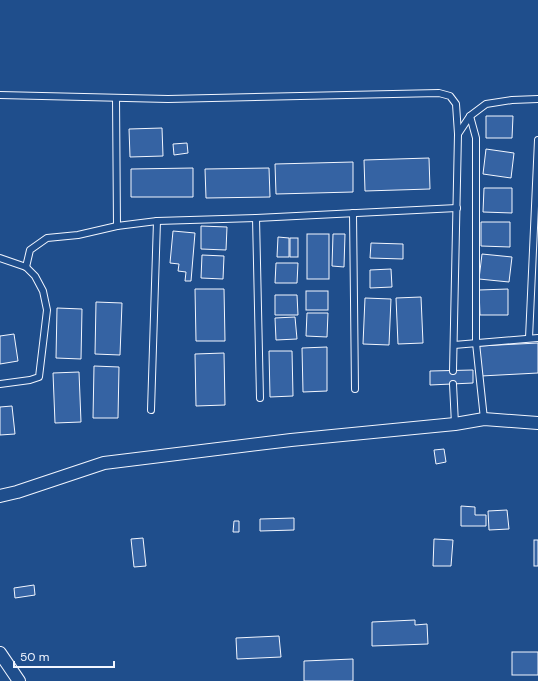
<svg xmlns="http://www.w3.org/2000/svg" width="538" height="681" font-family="'DM Sans',sans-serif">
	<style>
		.building { fill: #3563a3; stroke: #f2f6ff }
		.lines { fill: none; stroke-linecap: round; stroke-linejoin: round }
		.service-casing { stroke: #f2f6ff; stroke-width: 8 }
		.minor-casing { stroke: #f2f6ff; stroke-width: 14 }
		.service { stroke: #1f4e8c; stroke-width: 6 }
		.minor { stroke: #1f4e8c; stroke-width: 12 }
	</style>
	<rect width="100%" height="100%" fill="#1f4e8c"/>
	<g class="building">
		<path d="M486 116H513L512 138H486Z"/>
		<path d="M162 128 163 156 130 157 129 129Z"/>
		<path d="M187 143 188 153 174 155 173 144Z"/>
		<path d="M486 149 514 153 511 178 483 174Z"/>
		<path d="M429 158 430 189 365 191 364 160Z"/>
		<path d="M353 162V192L276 194 275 164Z"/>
		<path d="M193 168V197H131V169Z"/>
		<path d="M269 168 270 197 206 198 205 169Z"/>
		<path d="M484 188H512V213L483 212Z"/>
		<path d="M481 222H510V247L481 246Z"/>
		<path d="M201 226 227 227 226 250 201 249Z"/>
		<path d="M173 231 195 233 191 281H185L186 272 178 271 179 264 170 263Z"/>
		<rect x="307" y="234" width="22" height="45"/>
		<path d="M333 234H345L344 267 332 266Z"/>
		<path d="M278 237 289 238V257H277Z"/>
		<rect x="290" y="238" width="8" height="19"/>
		<path d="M371 243 403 244V259L370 258Z"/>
		<path d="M482 254 512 257 509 282 479 279Z"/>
		<path d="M202 255 224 256 223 279 201 278Z"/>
		<path d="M276 263H298L297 283H275Z"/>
		<path d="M391 269 392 287 370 288V270Z"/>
		<path d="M195 289H224L225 341H196Z"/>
		<path d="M508 289V315H480L479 290Z"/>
		<rect x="306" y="291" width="22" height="19"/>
		<path d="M275 295H297L298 315H275Z"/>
		<path d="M421 297 423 343 398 344 396 298Z"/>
		<path d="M365 298 391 299 389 345 363 344Z"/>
		<path d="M96 302 122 303 120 355 95 354Z"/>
		<path d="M57 308 82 309 81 359 56 358Z"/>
		<path d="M307 313H328L327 337 306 336Z"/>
		<path d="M295 317 297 339 276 340 275 318Z"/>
		<path d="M14 334 18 361 0 364V336Z"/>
		<path d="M538 343V373L481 376 479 346Z"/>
		<path d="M327 347V391L303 392 302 348Z"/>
		<path d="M269 351H292L293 396 270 397Z"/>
		<path d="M224 353 225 405 196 406 195 354Z"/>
		<path d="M94 366 119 367 118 418H93Z"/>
		<path d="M473 370V383L430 385V371Z"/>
		<path d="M79 372 81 422 55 423 53 373Z"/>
		<path d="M12 406 15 434 0 435V407Z"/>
		<path d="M444 449 446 462 436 464 434 450Z"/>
		<path d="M461 506 475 507V515H486V526H461Z"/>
		<path d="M507 510 509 529 489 530 488 511Z"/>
		<path d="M294 518V530L260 531V519Z"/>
		<path d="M234 521H239V532H233Z"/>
		<path d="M143 538 146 566 134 567 131 539Z"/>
		<path d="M434 539 453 540 451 566H433Z"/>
		<rect x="534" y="540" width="4" height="26"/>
		<path d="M34 585 35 595 15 598 14 588Z"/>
		<path d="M415 620V625L427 624 428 644 372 646V622Z"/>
		<path d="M279 636 281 657 237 659 236 638Z"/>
		<rect x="512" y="652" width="26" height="23"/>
		<path d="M353 659V681H304V661Z"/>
	</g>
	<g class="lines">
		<defs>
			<g id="service">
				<path d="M0 95 168 99 439 93 450 96 456 104 458 134"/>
				<path d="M116 98 117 226"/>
				<path d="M470 116 476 138V343L484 419"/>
				<path d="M353 213 355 389"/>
				<path d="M256 218 260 398"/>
				<path d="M0 258 26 267 35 276 43 291 47 310 39 377 30 380 0 384"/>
				<path d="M26 267 30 250 47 238 78 235 117 226 157 221 256 218 457 208"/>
				<path d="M529 338 538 140"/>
				<path d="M454 345 538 338"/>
				<path d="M453 371 458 134 470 116 486 104 512 100 538 99"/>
				<path d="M453 384 455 424"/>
				<path d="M151 410 157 221"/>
			</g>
			<g id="minor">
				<path d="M0 496 17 492 104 463 291 440 455 424 484 419 538 423"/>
				<path d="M0 653 19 681"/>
			</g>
		</defs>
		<use href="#service" class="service-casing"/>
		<use href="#minor" class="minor-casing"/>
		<use href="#service" class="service"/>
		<use href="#minor" class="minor"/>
	</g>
	<path d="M14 661v6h100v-6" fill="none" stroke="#f2f6ff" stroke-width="2"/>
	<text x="20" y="661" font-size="12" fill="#f2f6ff" stroke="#1f4e8c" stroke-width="3" paint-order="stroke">50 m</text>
</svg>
